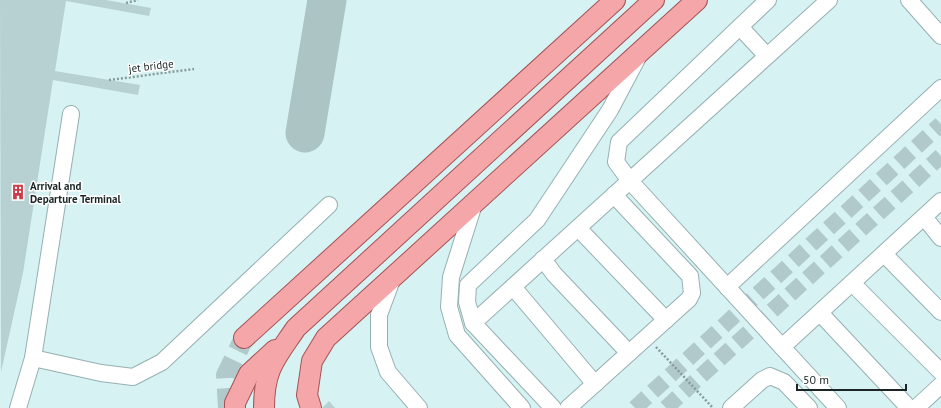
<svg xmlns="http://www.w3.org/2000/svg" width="941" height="408" font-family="'PT Sans',sans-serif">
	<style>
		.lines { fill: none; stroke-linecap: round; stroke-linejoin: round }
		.taxiway { stroke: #acc4c4; stroke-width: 39 }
		.building { fill: #b7d1d2 }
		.minor-tunnel { stroke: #b1c9ca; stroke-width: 16; stroke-dasharray: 16 8; stroke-linecap: butt }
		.major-tunnel { stroke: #b1c9ca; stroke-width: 20; stroke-dasharray: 20 10; stroke-linecap: butt }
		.minor-casing { stroke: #96b0b1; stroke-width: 18 }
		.major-casing { stroke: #a45255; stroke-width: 22 }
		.path { stroke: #879b9b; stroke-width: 2.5; stroke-dasharray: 2 2; stroke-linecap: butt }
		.minor { stroke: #fff; stroke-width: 16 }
		.major { stroke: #f5a6a9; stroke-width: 20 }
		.labels { text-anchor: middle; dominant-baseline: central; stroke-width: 3; stroke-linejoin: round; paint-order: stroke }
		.street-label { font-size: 11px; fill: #1b2525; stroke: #fff }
		.poi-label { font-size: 11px; font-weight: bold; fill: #1b2525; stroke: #fff; text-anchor: start }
	</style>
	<rect width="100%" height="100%" fill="#d7f2f3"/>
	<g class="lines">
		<path class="taxiway" d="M305 133 327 0"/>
	</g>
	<g class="building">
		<path d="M0 0H106L151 8 149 16 66 1 55 71 140 85 138 95 53 80 23 273 1 372Z"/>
		<path d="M329 401 335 408H322Z"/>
	</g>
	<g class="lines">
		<g class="minor-tunnel">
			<path d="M635 408 941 124"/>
			<path d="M666 408 941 156"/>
		</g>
		<path class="major-tunnel" d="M228 408 226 375 244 338"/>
		<defs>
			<g id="minor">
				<path d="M768 0 619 142 616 162 630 181 838 408"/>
				<path d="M909 0 941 36"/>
				<path d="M740 27 767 56"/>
				<path d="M474 204 451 277 449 307 457 335 522 408"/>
				<path d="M924 217 941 238"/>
				<path d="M578 228 666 320"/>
				<path d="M884 254 941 312"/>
				<path d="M543 259 554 274 629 353"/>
				<path d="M393 277 379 315V347L388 372 419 408"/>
				<path d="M852 283 941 372"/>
				<path d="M513 287 595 384"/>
				<path d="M727 287 941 88"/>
				<path d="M820 313 909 408"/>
				<path d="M473 323 829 0"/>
				<path d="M782 347 941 201"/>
				<path d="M33 358 101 373 133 377 162 362 329 205"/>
				<path d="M18 408 33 358 71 114"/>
				<path d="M553 408 473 323 467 302 468 285 537 220 610 110 637 59"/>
				<path d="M568 408 689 299 692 293 690 276 614 195"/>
				<path d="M731 408 762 380 770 376 784 382 809 408"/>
				<path d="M916 408 941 385"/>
			</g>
			<g id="major">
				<path d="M244 338 615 0"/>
				<path d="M235 408V403L249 374 275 350"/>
				<path d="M264 408C264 369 275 359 296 328L654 0"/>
				<path d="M311 408 307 395 312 361 326 338 697 0"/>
			</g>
		</defs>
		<use href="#minor" class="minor-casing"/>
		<use href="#major" class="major-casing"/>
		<g class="path">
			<path d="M126 3 138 0"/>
			<path d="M109 80 194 69"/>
			<path d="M656 347 713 408"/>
		</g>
		<use href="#minor" class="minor"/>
		<use href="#major" class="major"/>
	</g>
	<defs>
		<symbol id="building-bare" viewBox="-9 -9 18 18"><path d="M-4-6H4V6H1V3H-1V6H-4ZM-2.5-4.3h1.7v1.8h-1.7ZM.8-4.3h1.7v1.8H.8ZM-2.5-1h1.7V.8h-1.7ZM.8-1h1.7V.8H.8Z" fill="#ca3a47" stroke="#fff" stroke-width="2.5" paint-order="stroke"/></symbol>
	</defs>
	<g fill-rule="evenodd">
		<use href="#building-bare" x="7" y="181" width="22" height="22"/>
	</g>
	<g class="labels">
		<g class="street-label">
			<text transform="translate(151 66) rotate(-7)">jet bridge</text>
		</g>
		<g class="poi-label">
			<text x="30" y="186">Arrival and<tspan x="30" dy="13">Departure Terminal</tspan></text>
		</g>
	</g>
	<path d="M797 384v6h109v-6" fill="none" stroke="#1b2525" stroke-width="2"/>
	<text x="803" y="384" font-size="12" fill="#1b2525" stroke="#ffffff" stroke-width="3" paint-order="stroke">50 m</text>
</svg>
